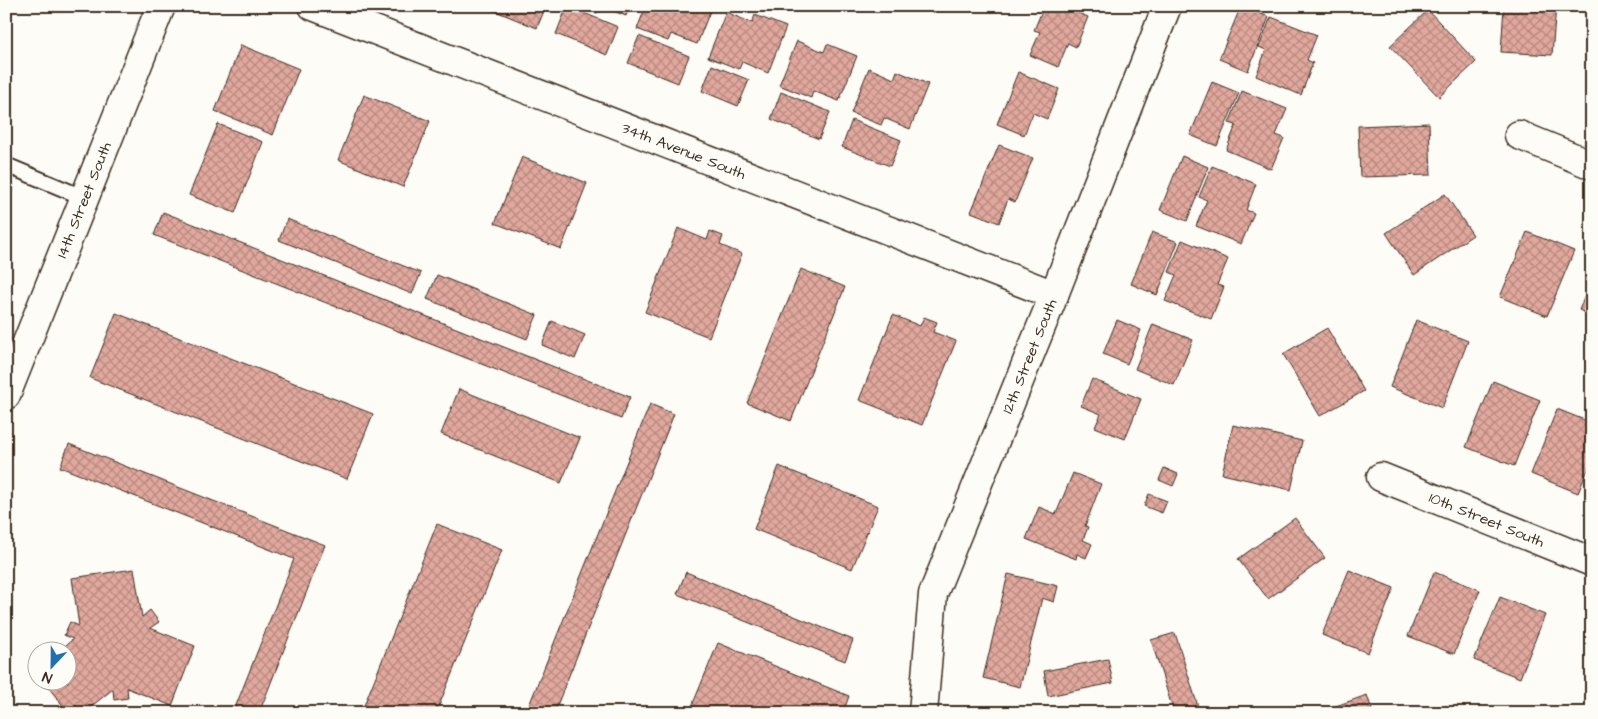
<svg xmlns="http://www.w3.org/2000/svg" width="1598" height="719" font-family="'Architects Daughter',sans-serif">
	<style>
		.building { fill: url(#building-cross-hatch); stroke: #3b2a1e }
		.lines { fill: none; stroke-linecap: round; stroke-linejoin: round }
		.lane-casing { stroke: #3b2a1e; stroke-width: 18 }
		.street-casing { stroke: #3b2a1e; stroke-width: 31 }
		.lane { stroke: #fdfcf7; stroke-width: 14 }
		.street { stroke: #fdfcf7; stroke-width: 28 }
		.labels { text-anchor: middle; dominant-baseline: central; stroke-width: 5; stroke-linejoin: round; paint-order: stroke }
		.street-label { font-size: 15px; fill: #3b2a1e; stroke: #fdfcf7 }
	</style>
	<defs>
		<pattern id="building-cross-hatch" width="8" height="8" patternUnits="userSpaceOnUse" patternTransform="scale(1.25)"><rect width="8" height="8" fill="#e1a89e"/><path d="M0 0l8 8M0 8l8-8" fill="none" stroke="#b88980"/></pattern>
	</defs>
	<rect width="100%" height="100%" fill="#fdfcf7"/>
	<filter id="ink" filterUnits="userSpaceOnUse"><feTurbulence type="fractalNoise" baseFrequency=".02" numOctaves="2"/><feDisplacementMap in="SourceGraphic" scale="10" xChannelSelector="R" yChannelSelector="G"/><feConvolveMatrix kernelMatrix="1 2 1 2 8 2 1 2 1" color-interpolation-filters="sRGB"/></filter>
	<g filter="url(#ink)">
		<g class="building">
			<path d="M483 6H546L537 28Z"/>
			<path d="M567 6 618 27 607 55 556 34Z"/>
			<path d="M581 6H600L597 13Z"/>
			<path d="M601 6H630L626 16Z"/>
			<path d="M646 6H712L697 44 671 34 668 41 637 29Z"/>
			<path d="M1044 6H1061L1088 17 1076 47 1068 43 1058 67 1030 55 1040 32 1034 30Z"/>
			<path d="M1241 6 1269 17 1248 71 1219 59Z"/>
			<path d="M1504 6H1556L1552 55 1501 52Z"/>
			<path d="M1428 10 1476 62 1439 97 1390 46Z"/>
			<path d="M726 12 752 23 755 15 786 27 768 73 742 62 739 69 708 57Z"/>
			<path d="M1271 17 1317 35 1307 60 1313 63 1301 95 1256 76 1266 50 1259 47Z"/>
			<path d="M639 36 689 56 678 83 628 63Z"/>
			<path d="M797 41 824 52 827 44 857 56 839 101 813 91 811 98 779 85Z"/>
			<path d="M241 45 299 69 273 135 215 111Z"/>
			<path d="M712 65 749 80 738 106 702 91Z"/>
			<path d="M869 68 894 79 897 71 928 84 910 129 884 118 881 125 851 113Z"/>
			<path d="M1018 72 1059 89 1047 119 1033 113 1024 135 997 124Z"/>
			<path d="M1212 82 1239 93 1217 146 1190 135Z"/>
			<path d="M1242 91 1287 109 1276 135 1284 138 1271 169 1226 150 1236 125 1229 123Z"/>
			<path d="M781 92 830 112 819 139 771 119Z"/>
			<path d="M364 95 430 121 403 187 338 160Z"/>
			<path d="M852 120 901 140 890 166 842 147Z"/>
			<path d="M1429 123 1431 175 1360 177 1358 126Z"/>
			<path d="M218 124 263 142 235 213 189 195Z"/>
			<path d="M999 145 1033 158 1015 202 1008 199 999 223 971 212Z"/>
			<path d="M1182 156 1208 167 1187 221 1160 210Z"/>
			<path d="M522 157 587 183 561 249 495 223Z"/>
			<path d="M1212 166 1256 184 1246 210 1254 213 1241 244 1196 226 1207 200 1199 197Z"/>
			<path d="M6 187 13 189 6 206Z"/>
			<path d="M1445 194 1473 235 1414 275 1386 233Z"/>
			<path d="M163 212 630 397 621 419 154 235Z"/>
			<path d="M287 219 421 273 412 294 279 240Z"/>
			<path d="M678 228 707 240 710 231 723 236 720 245 742 254 709 337 645 312Z"/>
			<path d="M1152 232 1178 242 1157 295 1131 284Z"/>
			<path d="M1527 232 1574 251 1547 316 1500 297Z"/>
			<path d="M1182 240 1228 259 1217 285 1224 287 1211 319 1165 301 1176 275 1169 272Z"/>
			<path d="M801 269 845 287 791 421 747 403Z"/>
			<path d="M437 275 537 315 527 339 427 299Z"/>
			<path d="M1592 279V316L1579 310Z"/>
			<path d="M116 313 373 414 347 479 90 378Z"/>
			<path d="M893 315 920 326 924 317 937 322 933 332 956 341 922 425 859 400Z"/>
			<path d="M1117 320 1141 330 1127 364 1103 354Z"/>
			<path d="M1416 320 1468 341 1442 408 1390 387Z"/>
			<path d="M552 321 585 335 575 359 542 345Z"/>
			<path d="M1153 324 1193 340 1174 385 1135 369Z"/>
			<path d="M1327 328 1364 391 1320 416 1283 354Z"/>
			<path d="M1092 379 1141 399 1125 439 1095 427 1101 414 1081 406Z"/>
			<path d="M1493 381 1540 400 1514 466 1466 447Z"/>
			<path d="M459 389 580 438 561 483 441 434Z"/>
			<path d="M650 404 674 414 554 713H526Z"/>
			<path d="M1557 409 1592 423V460L1578 493 1531 474Z"/>
			<path d="M1233 425 1302 441 1291 490 1222 474Z"/>
			<path d="M69 444 325 545 259 713H233L294 559 60 467Z"/>
			<path d="M779 466 878 506 852 569 754 529Z"/>
			<path d="M1164 468 1178 474 1173 486 1159 480Z"/>
			<path d="M1073 473 1101 484 1085 526 1088 527 1083 540 1092 544 1086 558 1077 554 1076 559 1026 539 1039 507 1056 514Z"/>
			<path d="M1149 494 1167 501 1162 513 1144 506Z"/>
			<path d="M1295 518 1325 558 1268 599 1238 559Z"/>
			<path d="M437 524 502 550 436 713H361Z"/>
			<path d="M134 569 142 617 150 610 159 622 150 628 195 646 172 706 127 688 128 698 114 700 113 689 83 713H69L44 682H68V652H58L73 639 64 635 70 622 79 626 72 578Z"/>
			<path d="M1349 570 1394 588 1368 653 1322 635Z"/>
			<path d="M686 572 853 640 845 661 677 594Z"/>
			<path d="M1434 572 1480 590 1454 654 1408 636Z"/>
			<path d="M1008 574 1058 586 1054 602 1042 598 1020 687 983 678Z"/>
			<path d="M1500 597 1545 615 1520 678 1474 660Z"/>
			<path d="M1175 633 1200 713H1174L1151 640Z"/>
			<path d="M718 643 849 696 843 713H710L692 706Z"/>
			<path d="M1108 659 1113 683 1048 696 1044 671Z"/>
			<path d="M1367 695 1373 713H1316Z"/>
		</g>
		<g class="lines">
			<defs>
				<path id="lane" d="M6 165 85 198"/>
				<g id="street">
					<path id="s1" d="M313 6 1054 295"/>
					<path d="M1519 135 1592 165"/>
					<path id="s2" d="M6 395 161 6"/>
					<path id="s3" d="M1381 477 1592 562"/>
					<path id="s4" d="M923 713 933 594 1054 295 1167 6"/>
				</g>
			</defs>
			<use href="#lane" class="lane-casing"/>
			<use href="#street" class="street-casing"/>
			<use href="#lane" class="lane"/>
			<use href="#street" class="street"/>
		</g>
	</g>
	<g class="labels">
		<g class="street-label">
			<text stroke="none"><textPath href="#s1" startOffset="398">34th Avenue South</textPath></text>
			<text stroke="none"><textPath href="#s2" startOffset="210">14th Street South</textPath></text>
			<text stroke="none"><textPath href="#s4" startOffset="376">12th Street South</textPath></text>
			<text stroke="none"><textPath href="#s3" startOffset="114">10th Street South</textPath></text>
		</g>
	</g>
	<rect width="1598" height="719" fill="none" stroke="#fdfcf7" stroke-width="25"/>
	<rect x="12" y="12" width="1573" height="694" fill="none" stroke="#3b2a1e" stroke-width="2" filter="url(#ink)"/>
	<g transform="translate(52 666) rotate(202)"><circle r="24" fill="#fdfcf7" stroke="#afa8a0"/>
	<path d="M0-4L9 19L0 12L-9 19Z" fill="#1f6fb2"/>
	<text y="-8" font-size="14" font-weight="bold" text-anchor="middle" fill="#3b2a1e">N</text>
	</g>
</svg>
